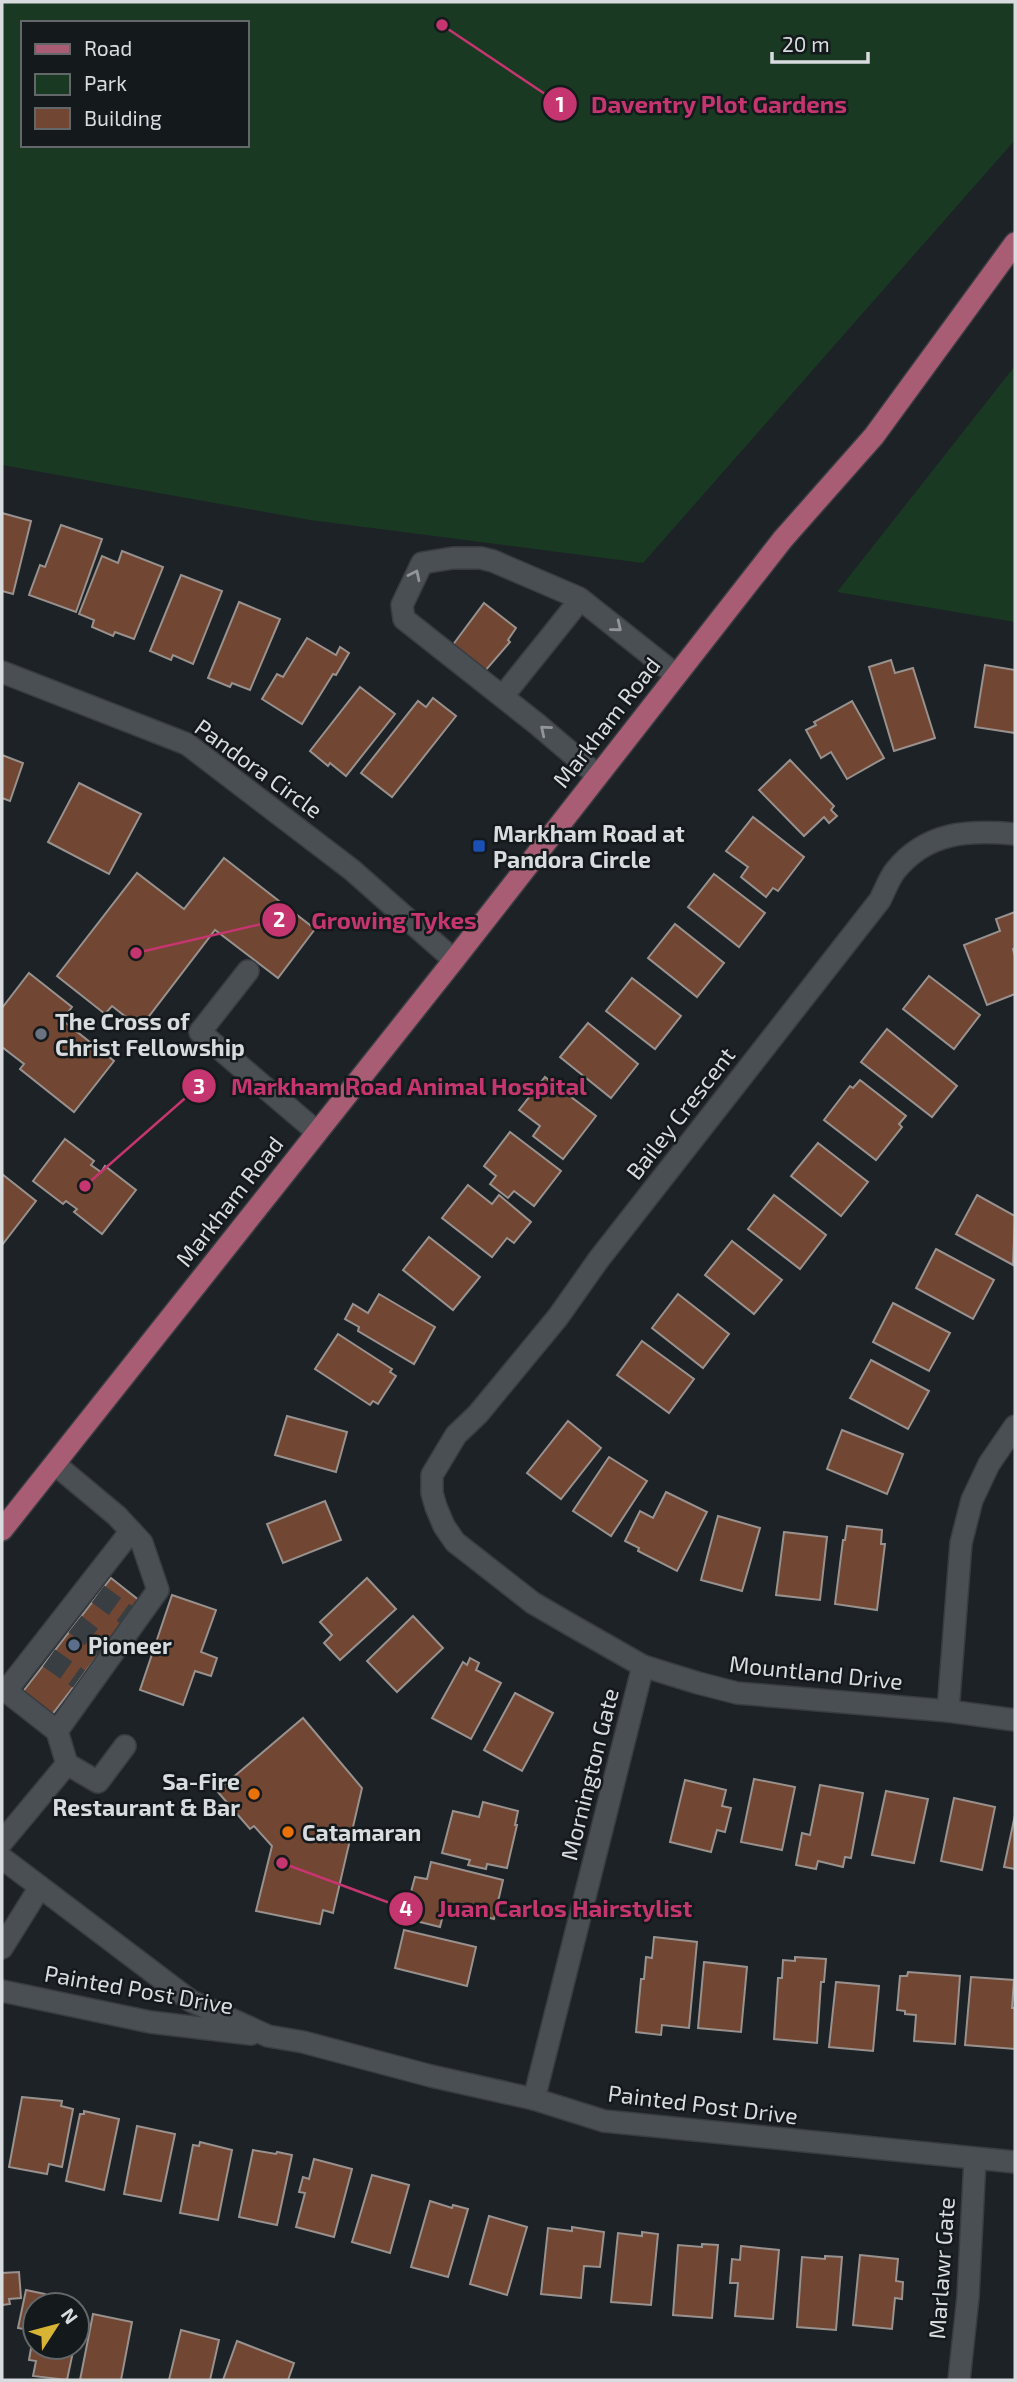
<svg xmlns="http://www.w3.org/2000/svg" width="1017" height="2382" font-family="'Exo 2',sans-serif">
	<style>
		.green { fill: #1a3923; fill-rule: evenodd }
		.building { fill: #714633; stroke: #98918e; stroke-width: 2 }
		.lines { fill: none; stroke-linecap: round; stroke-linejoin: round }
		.minor-tunnel { stroke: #393e42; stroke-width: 21; stroke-dasharray: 21 10; stroke-linecap: butt }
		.minor-casing { stroke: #393d41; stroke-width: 24 }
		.major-casing { stroke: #393d41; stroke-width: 24 }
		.minor { stroke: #4a4f53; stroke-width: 21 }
		.major { stroke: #a95d74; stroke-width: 21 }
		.oneway { stroke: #929699 }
		.transit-dot { fill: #1a4fb4; stroke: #14191c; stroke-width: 2.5 }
		.worship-dot { fill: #6b7280; stroke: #14191c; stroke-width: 2.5 }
		.service-dot { fill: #5c6f8a; stroke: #14191c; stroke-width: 2.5 }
		.food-dot { fill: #e8710a; stroke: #14191c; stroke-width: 2.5 }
		.labels { text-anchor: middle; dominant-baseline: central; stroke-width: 5; stroke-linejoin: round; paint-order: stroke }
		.street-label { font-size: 23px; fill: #d9dcdf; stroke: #14191c }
		.poi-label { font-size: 23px; font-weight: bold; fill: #d9dcdf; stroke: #14191c; text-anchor: start }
		.leader { fill: none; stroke: #c5356f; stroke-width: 2.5 }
		.callout-dot { fill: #c5356f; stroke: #14191c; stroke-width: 2.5 }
		.mark-label { font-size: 21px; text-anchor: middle; font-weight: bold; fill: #fff }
		.callout-label { font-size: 24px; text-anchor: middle; font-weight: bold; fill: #c5356f; stroke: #14191c; stroke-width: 5; stroke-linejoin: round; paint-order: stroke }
	</style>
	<rect width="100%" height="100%" fill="#1d2226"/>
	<g class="green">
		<path d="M2 2H1015V140L643 563 310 520 2 465ZM23 23H247V145H23Z"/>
		<path d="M1015 366V622L837 592Z"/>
	</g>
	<g class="building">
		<path d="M2 513 31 521 13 594 2 591Z"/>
		<path d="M61 525 102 539 76 612 29 595 40 565 45 567Z"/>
		<path d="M122 551 163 567 134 639 115 632 113 636 92 627 94 620 79 614 102 556 118 563Z"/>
		<path d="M181 575 222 591 193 664 173 655 171 660 150 651Z"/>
		<path d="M239 602 280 619 250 690 232 683 230 687 208 678Z"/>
		<path d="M484 603 516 628 508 640 510 642 485 671 452 646Z"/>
		<path d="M307 638 336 655 340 647 349 653 336 675 333 674 302 724 262 699 277 674 283 677Z"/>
		<path d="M891 660 895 673 913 668 935 738 894 751 869 667Z"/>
		<path d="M985 665 1015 670V733L975 727Z"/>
		<path d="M360 687 395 714 346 776 330 763 328 766 310 751Z"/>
		<path d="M433 698 456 716 392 797 361 773 418 701 426 707Z"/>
		<path d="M852 701 884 758 847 779 831 752 821 758 806 730 816 725 814 722Z"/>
		<path d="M2 755 23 763 10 801 2 798Z"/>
		<path d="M790 760 834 806 831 810 837 816 829 823 824 817 804 836 759 790Z"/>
		<path d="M79 783 141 814 109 874 48 842Z"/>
		<path d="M753 817 804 857 778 891 773 888 766 897 741 877 748 867 726 851Z"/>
		<path d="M224 858 315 929 278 978 215 930 140 1028 112 1006 105 1014 57 976 137 873 184 909Z"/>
		<path d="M714 874 765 913 739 947 688 907Z"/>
		<path d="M1015 912V948L1013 949 1015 956V994L987 1005 964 945 1000 931 996 919Z"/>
		<path d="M675 924 724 963 697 997 648 958Z"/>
		<path d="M29 973 72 1007 62 1020 114 1061 74 1112 20 1069 24 1064 2 1047V1008Z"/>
		<path d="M929 976 980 1015 954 1049 903 1009Z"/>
		<path d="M632 978 681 1016 655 1049 606 1011Z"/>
		<path d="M588 1023 638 1064 611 1098 560 1057Z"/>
		<path d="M887 1029 957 1086 932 1117 861 1062Z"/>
		<path d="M545 1077 596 1116 563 1159 533 1136 540 1126 519 1110Z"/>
		<path d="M860 1080 906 1116 899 1124 902 1127 876 1160 824 1120 850 1086 853 1088Z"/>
		<path d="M510 1132 561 1171 534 1206 514 1191 508 1198 490 1184 496 1176 484 1166Z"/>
		<path d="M65 1139 94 1161 91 1165 101 1172 105 1166 136 1190 102 1234 74 1212 77 1209 66 1201 63 1204 33 1181Z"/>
		<path d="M818 1143 868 1182 841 1216 791 1176Z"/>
		<path d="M2 1174 36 1201 2 1245Z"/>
		<path d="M468 1185 492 1204 499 1195 531 1222 514 1243 507 1238 492 1257 442 1218Z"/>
		<path d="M774 1195 826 1235 800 1269 748 1229Z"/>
		<path d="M977 1195 1015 1216 1013 1265 956 1234Z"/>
		<path d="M429 1237 480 1277 453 1310 403 1270Z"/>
		<path d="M732 1241 782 1280 754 1314 705 1275Z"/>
		<path d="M936 1249 994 1280 973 1319 916 1288Z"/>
		<path d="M379 1294 435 1327 414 1364 358 1331 359 1327 345 1319 353 1304 368 1313Z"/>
		<path d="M678 1294 729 1334 703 1368 652 1328Z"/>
		<path d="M893 1303 950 1333 929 1371 873 1342Z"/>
		<path d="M338 1334 392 1369 390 1372 396 1376 378 1404 373 1401 370 1405 315 1369Z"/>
		<path d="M642 1341 694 1379 669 1413 617 1375Z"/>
		<path d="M871 1360 929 1391 908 1429 850 1398Z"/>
		<path d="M287 1416 347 1432 336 1472 275 1455Z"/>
		<path d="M568 1421 601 1448 561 1499 527 1473Z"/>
		<path d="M842 1430 903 1454 887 1494 827 1469Z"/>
		<path d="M609 1457 647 1481 611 1536 573 1511Z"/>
		<path d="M666 1492 707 1512 677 1571 638 1551 639 1548 625 1541 640 1511 653 1518Z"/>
		<path d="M325 1501 341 1540 283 1563 267 1524Z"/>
		<path d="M718 1516 760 1528 742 1591 701 1580Z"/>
		<path d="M847 1526 882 1530 881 1544H885L877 1610 835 1604 843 1540H845Z"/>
		<path d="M784 1532 827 1537 820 1600 776 1595Z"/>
		<path d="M111 1578 140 1601 47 1721 18 1698Z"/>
		<path d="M367 1578 396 1609 340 1660 324 1643 332 1635 320 1622Z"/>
		<path d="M172 1595 216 1610 201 1652 217 1658 211 1676 195 1671 183 1705 140 1690Z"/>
		<path d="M413 1616 443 1648 397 1692 367 1661Z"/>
		<path d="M470 1658 479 1663 476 1670 501 1683 471 1739 432 1718 463 1662 467 1665Z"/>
		<path d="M515 1693 553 1713 522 1771 484 1750Z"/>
		<path d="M303 1718 362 1788 333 1913 323 1910 320 1924 256 1911 272 1846 254 1826 250 1829 217 1791Z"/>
		<path d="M754 1779 795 1787 782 1850 741 1842Z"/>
		<path d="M685 1780 726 1790 722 1806 731 1808 725 1832 717 1830 711 1852 670 1842Z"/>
		<path d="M820 1785 863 1793 851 1858 845 1857 843 1867 818 1861 816 1869 796 1865 802 1833 810 1835Z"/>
		<path d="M886 1791 928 1799 914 1863 872 1855Z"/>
		<path d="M954 1798 995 1807 982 1870 941 1861Z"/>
		<path d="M483 1802 518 1811 515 1825H517L507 1868 487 1864 486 1869 468 1865 470 1860 442 1853 453 1811 479 1817Z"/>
		<path d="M1015 1815V1869L1004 1867Z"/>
		<path d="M431 1862 503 1880 494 1919 445 1907 440 1927 404 1918 415 1877 427 1879Z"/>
		<path d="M404 1930 476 1947 467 1986 395 1968Z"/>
		<path d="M654 1937 697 1942 689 2028 662 2025 661 2035 636 2032 641 1979H644L646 1957 652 1958Z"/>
		<path d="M795 1957 826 1959 824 1982H821L817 2043 774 2039 778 1978H782L783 1960 795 1961Z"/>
		<path d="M704 1962 747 1967 741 2032 698 2028Z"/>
		<path d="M908 1972 960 1976 955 2044 914 2041 916 2015 905 2014V2011L897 2010 900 1976H907Z"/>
		<path d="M971 1977 1014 1980 1012 2008H1015V2049L965 2045Z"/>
		<path d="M836 1982 879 1986 873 2051 829 2047Z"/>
		<path d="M22 2097 62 2101 61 2106 73 2109 62 2167 49 2164 47 2174 9 2167Z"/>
		<path d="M84 2111 119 2119 104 2190 66 2181 80 2114H84Z"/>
		<path d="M137 2126 175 2134 161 2201 124 2194Z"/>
		<path d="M200 2142 232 2150 218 2220 180 2213 193 2145 199 2146Z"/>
		<path d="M253 2150 276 2154 277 2152 292 2155 277 2225 239 2217Z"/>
		<path d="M314 2159 352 2169 334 2237 296 2227 305 2193 299 2192 303 2177 309 2179Z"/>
		<path d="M372 2175 409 2185 390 2253 352 2242Z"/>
		<path d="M430 2201 452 2208 453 2205 468 2209 448 2277 411 2267Z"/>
		<path d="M489 2216 527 2227 507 2295 470 2284Z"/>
		<path d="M572 2227 604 2232 600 2267 584 2266 581 2298 541 2294 548 2228 572 2231Z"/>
		<path d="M642 2232 658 2234 651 2305 611 2302 618 2233 642 2236Z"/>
		<path d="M702 2244 718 2245 712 2318 673 2315 678 2245 702 2247Z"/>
		<path d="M741 2246 779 2250 773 2319 735 2316 738 2283H730L732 2259 740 2260Z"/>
		<path d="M860 2255 898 2259 896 2281 903 2282 902 2299 895 2298 892 2329 853 2325Z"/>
		<path d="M825 2256 842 2257 836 2330 797 2327 802 2257 825 2259Z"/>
		<path d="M19 2272 21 2298 9 2299 10 2304 2 2305V2273Z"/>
		<path d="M26 2290 45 2294 43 2305H35V2347H74L67 2380 33 2376 36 2361 29 2360 34 2331 18 2328Z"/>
		<path d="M93 2314 132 2322 121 2380H80Z"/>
		<path d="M181 2330 219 2340 210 2380H169Z"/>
		<path d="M237 2341 294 2363 288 2380H223Z"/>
	</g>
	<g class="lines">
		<g class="minor-tunnel">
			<path d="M98 1594 128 1616"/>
			<path d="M75 1624 104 1647"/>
			<path d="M49 1658 79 1679"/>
		</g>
		<defs>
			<g id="minor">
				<path d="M2 672 187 744 352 870 454 960"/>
				<path d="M503 696 580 600"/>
				<path d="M597 775 537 724 404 619 402 605 422 563 453 558H481L493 561 579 598 676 675"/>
				<path d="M1015 834C969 830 927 831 895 871 889 879 885 890 880 900L599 1259 558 1317 478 1414 456 1435 432 1475V1493L436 1507 444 1526 455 1542 533 1603 571 1625 643 1666 698 1683 737 1693 948 1711 1015 1720"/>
				<path d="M248 971 200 1032 317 1132"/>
				<path d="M948 1711 961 1543 972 1500 989 1464 1015 1426"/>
				<path d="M57 1731 6 1691 131 1531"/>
				<path d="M67 1764 98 1782 125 1746"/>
				<path d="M2 1842 67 1764 57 1731 158 1590 142 1543 117 1516 56 1465"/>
				<path d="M2 1858 191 2001 268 2036 303 2042 431 2076 534 2099 604 2121 1015 2162"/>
				<path d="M2 1948 40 1887"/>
				<path d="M2 1991 150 2022 251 2034"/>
				<path d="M534 2099 643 1666"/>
				<path d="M959 2380 968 2297 975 2159"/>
			</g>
			<path id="major" d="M2 1530 454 960 783 539 874 436 1015 243"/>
		</defs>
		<use href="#minor" class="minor-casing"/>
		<use href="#major" class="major-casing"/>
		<use href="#minor" class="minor"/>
		<use href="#major" class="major"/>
	</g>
	<defs><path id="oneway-chevron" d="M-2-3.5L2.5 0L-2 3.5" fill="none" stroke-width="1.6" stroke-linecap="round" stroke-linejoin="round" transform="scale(1.75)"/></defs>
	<g class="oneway">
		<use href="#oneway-chevron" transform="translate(415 575) rotate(-64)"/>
		<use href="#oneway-chevron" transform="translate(617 627) rotate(39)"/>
		<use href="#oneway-chevron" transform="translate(545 730) rotate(-140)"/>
	</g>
	<rect class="transit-dot" x="472" y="839" width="14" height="14" rx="3.5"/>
	<circle class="worship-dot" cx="41" cy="1034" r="7"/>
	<circle class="service-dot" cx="74" cy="1645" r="7"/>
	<g class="food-dot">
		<circle cx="254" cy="1794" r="7"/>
		<circle cx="288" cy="1832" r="7"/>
	</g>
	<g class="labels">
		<g class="street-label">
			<text transform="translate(606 722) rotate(-52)">Markham Road</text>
			<text transform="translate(259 768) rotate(36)">Pandora Circle</text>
			<text transform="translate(680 1113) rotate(-52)">Bailey Crescent</text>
			<text transform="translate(229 1201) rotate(-52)">Markham Road</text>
			<text transform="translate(816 1672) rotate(6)">Mountland Drive</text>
			<text transform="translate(589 1774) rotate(-76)">Mornington Gate</text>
			<text transform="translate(139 1989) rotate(10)">Painted Post Drive</text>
			<text transform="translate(703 2104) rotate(7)">Painted Post Drive</text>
			<text transform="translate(941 2268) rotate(-86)">Marlawr Gate</text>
		</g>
		<g class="poi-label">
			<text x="493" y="833">Markham Road at<tspan x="493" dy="26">Pandora Circle</tspan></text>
			<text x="55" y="1021">The Cross of<tspan x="55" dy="26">Christ Fellowship</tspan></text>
			<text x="88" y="1645">Pioneer</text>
			<text x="240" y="1781" text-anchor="end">Sa-Fire<tspan x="240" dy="26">Restaurant &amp; Bar</tspan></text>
			<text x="302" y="1832">Catamaran</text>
		</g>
	</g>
	<path class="leader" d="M442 25L560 104M136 953L279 920M85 1186L199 1086M282 1863L406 1909"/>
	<g class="callout-dot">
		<circle cx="442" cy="25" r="7"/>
		<circle cx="136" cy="953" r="7"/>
		<circle cx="85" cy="1186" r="7"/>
		<circle cx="282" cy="1863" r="7"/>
		<circle cx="560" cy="104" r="18"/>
		<circle cx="279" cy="920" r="18"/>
		<circle cx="199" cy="1086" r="18"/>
		<circle cx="406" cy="1909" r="18"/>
	</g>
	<g class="mark-label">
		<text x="560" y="112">1</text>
		<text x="279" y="927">2</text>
		<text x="199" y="1094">3</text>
		<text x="406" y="1916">4</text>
	</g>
	<g class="callout-label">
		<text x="719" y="113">Daventry Plot Gardens</text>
		<text x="394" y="929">Growing Tykes</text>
		<text x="409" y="1095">Markham Road Animal Hospital</text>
		<text x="565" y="1917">Juan Carlos Hairstylist</text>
	</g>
	<rect width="1017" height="2382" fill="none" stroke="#d9dcdf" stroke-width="7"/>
	<rect x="21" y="21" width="228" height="126" fill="#14191c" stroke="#63676a" stroke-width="2"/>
	<rect x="35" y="44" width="35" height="10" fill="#a95d74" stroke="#63676a" stroke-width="2"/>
	<text x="84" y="56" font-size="21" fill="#d9dcdf">Road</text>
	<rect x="35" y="74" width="35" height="21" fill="#1a3923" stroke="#63676a" stroke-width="2"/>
	<text x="84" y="91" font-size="21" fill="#d9dcdf">Park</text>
	<rect x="35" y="108" width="35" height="21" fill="#714633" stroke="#63676a" stroke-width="2"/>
	<text x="84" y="126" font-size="21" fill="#d9dcdf">Building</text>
	<g transform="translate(56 2326) rotate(54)"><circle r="33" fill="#14191c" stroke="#63676a" stroke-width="2"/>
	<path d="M0-5L12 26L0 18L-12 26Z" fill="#d8b434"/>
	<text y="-10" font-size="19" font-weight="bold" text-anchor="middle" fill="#d9dcdf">N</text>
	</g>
	<path d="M772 52v10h96v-10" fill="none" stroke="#d9dcdf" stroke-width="3.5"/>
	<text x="782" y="52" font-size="21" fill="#d9dcdf" stroke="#14191c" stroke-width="5" paint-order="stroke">20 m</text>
</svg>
